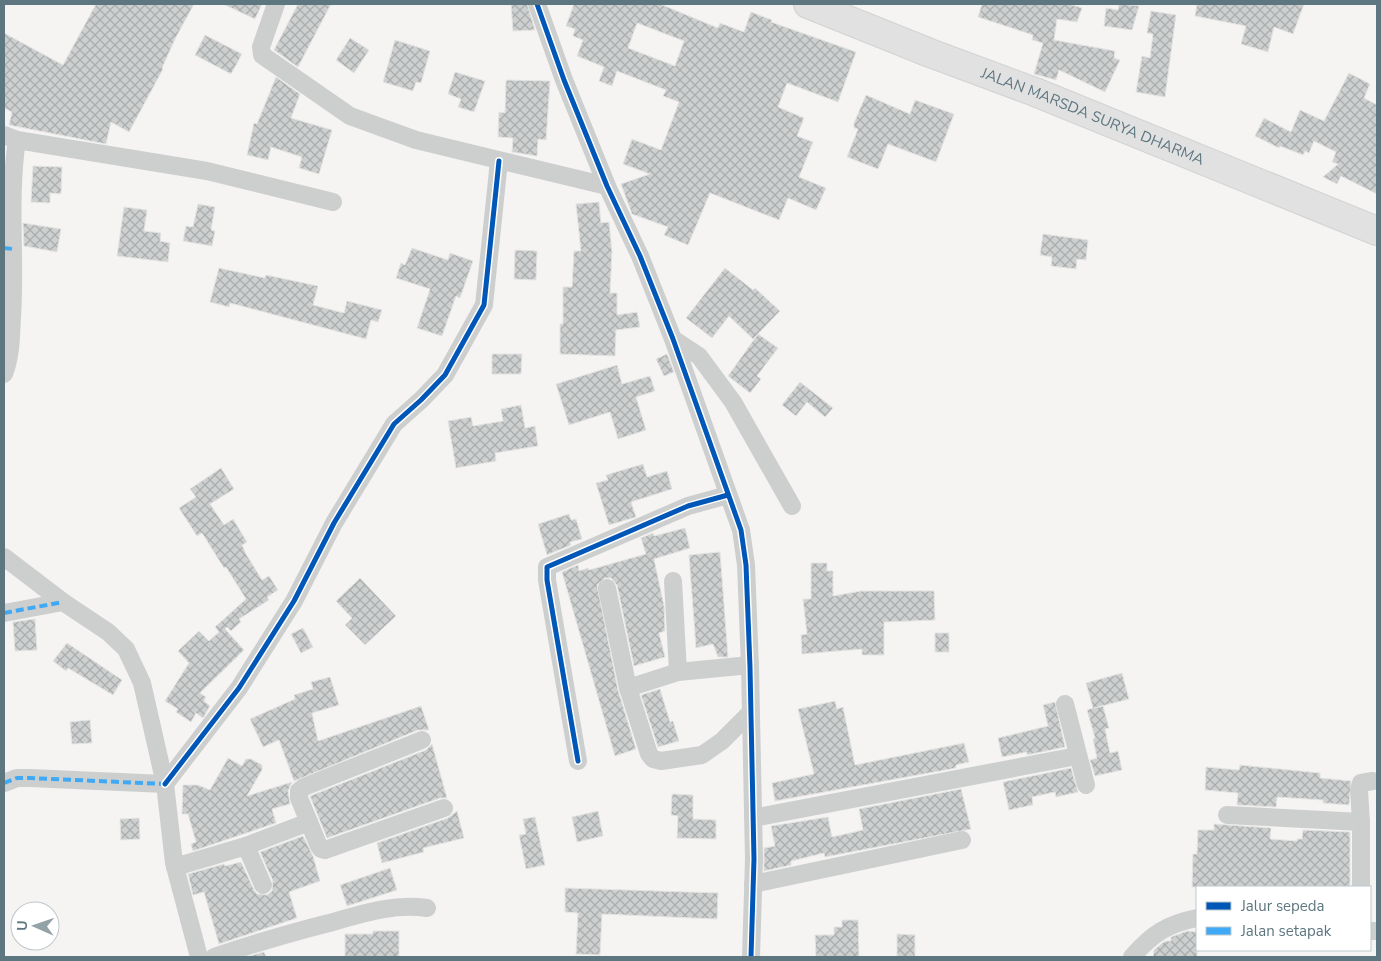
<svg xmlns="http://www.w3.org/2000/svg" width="1381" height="961" font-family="'Nunito Sans',sans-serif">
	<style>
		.building { fill: url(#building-cross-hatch); stroke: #e4e4e2; fill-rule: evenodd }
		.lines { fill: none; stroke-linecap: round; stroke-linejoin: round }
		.highway-casing { stroke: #d1d2d2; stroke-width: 30 }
		.street { stroke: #cdcfcf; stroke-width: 18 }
		.highway { stroke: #e1e1e2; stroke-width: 28 }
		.quiet { stroke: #3fa9f5; stroke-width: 4; stroke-dasharray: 8 4; stroke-linecap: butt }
		.cycleway-casing { stroke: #fff; stroke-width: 8 }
		.cycleway { stroke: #0057b8; stroke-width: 5 }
		.labels { text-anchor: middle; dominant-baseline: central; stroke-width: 5; stroke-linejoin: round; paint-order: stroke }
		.street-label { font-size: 15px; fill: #5d767f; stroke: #fff }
	</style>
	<defs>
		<pattern id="building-cross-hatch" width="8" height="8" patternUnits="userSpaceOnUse" patternTransform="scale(1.25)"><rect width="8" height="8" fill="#ced0d0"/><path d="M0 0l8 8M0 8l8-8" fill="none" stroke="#aaadae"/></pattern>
	</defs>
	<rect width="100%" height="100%" fill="#f5f4f2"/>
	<g class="building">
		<path d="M96 4H194L175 39 162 68 163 69 129 132 111 122 106 144 9 125 12 112 4 108V33L63 65Z"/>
		<path d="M223 4H262L255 19Z"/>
		<path d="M298 4H331L298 67 274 50Z"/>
		<path d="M511 4H527L535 30 513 31Z"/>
		<path d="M574 4H660L718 28 720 23 744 32 751 12 772 20 771 22 856 52 838 102 787 83 778 107 804 118 797 136 813 142 799 177 826 188 816 210 788 198 779 220 710 193 688 245 664 235 668 227 632 214 621 184 650 174 623 164 632 139 661 150 679 102 663 96 666 90 617 71 612 86 599 81 604 67 577 56 583 40 573 36 575 29 566 26ZM637 23 684 41 675 66 628 48Z"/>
		<path d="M982 4H1069L1082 8 1077 22 1057 19 1054 40 1115 51 1114 58 1120 60 1105 92 1059 70 1056 80 1034 74 1043 43 1032 40 1033 35 978 17Z"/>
		<path d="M1119 4 1139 6 1132 30 1104 26 1106 8 1118 10Z"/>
		<path d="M1197 4H1304L1293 34 1274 27 1268 52 1241 44 1246 26 1195 16Z"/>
		<path d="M1151 11 1176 15 1165 97 1136 92 1142 56 1150 58 1153 34 1147 33Z"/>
		<path d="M205 35 242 54 231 74 195 55Z"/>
		<path d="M350 38 369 50 354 73 336 60Z"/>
		<path d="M395 40 430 51 421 83 416 82 413 91 383 82Z"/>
		<path d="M455 72 485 81 474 112 458 107 461 99 448 94Z"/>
		<path d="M1349 73 1370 84 1364 98 1377 105V194L1341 176 1337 184 1323 177 1338 164 1332 162 1336 152 1314 141 1309 153 1305 151 1303 155 1280 146 1279 148 1255 136 1264 118 1291 132 1300 110 1324 121Z"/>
		<path d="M276 77 300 94 291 118 332 130 319 174 299 168 302 157 271 147 268 160 247 155 254 123 257 124Z"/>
		<path d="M506 80 550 81 546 140 538 139 537 156 512 152 513 138 498 137 499 112 505 113Z"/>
		<path d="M866 95 910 114 915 100 954 114 936 162 888 144 878 169 847 157 858 129 854 128V123Z"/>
		<path d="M33 166 62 167 61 194 50 193V203L31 202Z"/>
		<path d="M599 202 601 223 609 222 612 252 610 293H617V315L637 312 640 327 616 330 615 356 560 354V324H563V287H572L574 251H581L576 204Z"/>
		<path d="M198 204 215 207 211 230 215 231 212 246 183 241 186 226 193 227Z"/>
		<path d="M124 207 147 210 144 231 161 233 160 241 170 243 168 262 117 256Z"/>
		<path d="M23 223 61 229 57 252 24 246Z"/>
		<path d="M1043 234 1088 240 1086 260 1077 259 1076 269 1051 266 1052 257 1040 255Z"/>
		<path d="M412 248 448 260 450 253 473 261 460 298 456 296 442 336 417 328 430 289 396 278 401 263 405 265Z"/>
		<path d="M515 250 537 251 536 280 514 279Z"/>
		<path d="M219 268 265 278 266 275 318 286 313 305 344 313 347 301 382 310 378 322 371 320 366 339 230 303 229 307 210 302Z"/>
		<path d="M725 268 753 290 755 288 780 311 753 339 729 316 712 338 686 318Z"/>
		<path d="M758 334 778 348 757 376 761 379 750 393 728 376Z"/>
		<path d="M492 354H522L521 374H492Z"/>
		<path d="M667 354 674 372 664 376 656 359Z"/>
		<path d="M617 365 622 384 650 376 655 391 636 397 646 430 618 439 610 412 569 425 556 384Z"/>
		<path d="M800 382 833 408 825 417 807 402 796 416 782 405Z"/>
		<path d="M521 405 525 428 535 426 538 446 495 453 496 461 456 468 448 421 471 417 473 426 503 421 501 409Z"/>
		<path d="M643 464 647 477 667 471 672 489 631 502 636 517 609 525 596 483 608 480 606 475Z"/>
		<path d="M221 468 234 489 210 504 224 525 233 519 247 542 242 545 246 554 262 580 269 576 278 590 267 597 269 600 239 619 241 622 231 631 227 627 225 629 244 650 200 693 206 697 204 701 210 706 203 718 196 713 191 722 176 712 178 709 165 701 189 663 178 651 199 631 209 641 219 632 215 627 246 599 226 567 224 568 202 533 197 536 179 508 196 497 190 489Z"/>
		<path d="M569 514 571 520 576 519 582 539 570 542 571 545 547 555 538 524Z"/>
		<path d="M685 528 690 548 654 559 664 606 665 631 659 633 665 657 634 666 617 585 611 578H605L597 585 618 690 636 749 615 756 562 572 578 565 579 571 588 568 589 570 646 554 641 538 653 533 654 536Z"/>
		<path d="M720 552 728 657H718L713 644 696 648 689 555Z"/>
		<path d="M811 563H827V571H833V596L861 591H934L935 620 884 622V655H862V649L802 654 801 635 807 634 803 599H811Z"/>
		<path d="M360 578 396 616 365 645 345 625 352 618 336 601Z"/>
		<path d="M35 619 37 650 15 651 13 622Z"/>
		<path d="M303 628 313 647 301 653 291 634Z"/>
		<rect x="935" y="633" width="14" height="19"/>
		<path d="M67 643 122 680 113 695 68 668 66 671 53 661Z"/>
		<path d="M1122 673 1129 699 1094 708 1103 706 1109 728 1105 729 1110 753 1118 751 1122 770 1095 776 1090 760 1097 758 1093 739 1095 738 1087 710 1093 708 1086 683Z"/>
		<path d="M330 677 339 705 312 713 318 741 421 706 429 730H418L294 781 279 740 263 747 250 719 295 699 294 695 313 689 311 682Z"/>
		<path d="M660 689 670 722 673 721 679 741 658 747 641 695Z"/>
		<path d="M835 701 837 709 843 707 855 765 964 743 969 762 956 765V768L775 801 772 783 814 774 798 709Z"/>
		<path d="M1055 702 1065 747 1027 755V752L1002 757 998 738 1048 726 1043 705Z"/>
		<path d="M90 720 92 743 72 744 70 722Z"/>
		<path d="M432 744 447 798H440L327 838 310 796 426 750Z"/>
		<path d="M228 758 242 766 246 759H251L262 765V770L247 796 292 782 288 791 290 804 272 809 276 823 193 851 191 844 196 842 188 814H182L183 785H198L210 790Z"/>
		<path d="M1240 765 1320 773V778L1351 781 1349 805 1323 803V800L1277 797 1276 807 1237 805 1238 793 1205 790 1206 767 1239 770Z"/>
		<path d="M1071 768 1078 792 1056 797 1055 792 1032 797 1033 805 1009 810 1003 782Z"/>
		<path d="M961 789 971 829 825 857 824 853 791 861V865L764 871V848L775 846 771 826 828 817 832 837 863 830 859 809Z"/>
		<path d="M672 794 693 795V819L716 820V839L677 838 678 816 671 815Z"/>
		<path d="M457 811 464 838 423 848 424 852 382 863 377 843 448 818Z"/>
		<path d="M598 811 603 836 577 842 572 817Z"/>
		<path d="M535 817 545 865 526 869 519 835 526 834 523 819Z"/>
		<path d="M139 818 140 839 121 840 120 819Z"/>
		<path d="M1214 824 1271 828 1270 839 1297 841V839H1302L1303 830 1350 832V887H1192L1193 854H1197L1198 830H1214Z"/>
		<path d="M303 836 313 856 320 881 289 892 297 918 219 944 204 892 193 895 188 874 224 864 225 866 241 862 254 890 257 894 267 895 272 891 273 881 260 852Z"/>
		<path d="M390 868 397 890 347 906 340 885Z"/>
		<path d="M565 888 718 893 717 919 602 914 600 955 576 954 578 913 565 912Z"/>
		<path d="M842 920H858L859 957H816L815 935H834V927H842Z"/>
		<path d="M373 931H399V957H345V934H373Z"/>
		<path d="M1187 931 1197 932V957H1153L1154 950 1160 945 1165 941H1171V937Z"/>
		<path d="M897 934 915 935V957H897Z"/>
		<path d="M264 952 266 957H247L260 953Z"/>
	</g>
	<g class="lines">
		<defs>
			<g id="highway">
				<path id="s1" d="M808 4 930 53 1035 92 1377 231"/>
			</g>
		</defs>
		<use href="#highway" class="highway-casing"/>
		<g class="street">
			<path d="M276 4 261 47 262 55 350 116 416 140 607 186"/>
			<path d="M537 4 564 80 607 186 640 256 673 339 741 530 746 565 750 667 754 859 751 957"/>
			<path d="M4 135 17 140 207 171 333 202"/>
			<path d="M673 339 699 356 733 402 792 506"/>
			<path d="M4 374C11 356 11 337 12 317 16 258 8 199 17 140"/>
			<path d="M4 557 63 602 108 632 126 649 142 683 165 784 174 863 199 957"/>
			<path d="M673 581 678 672"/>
			<path d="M607 588 628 688 649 754 653 759 661 761 702 755 722 741 750 713"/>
			<path d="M4 613 63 602"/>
			<path d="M628 688 678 672 750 665"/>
			<path d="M1065 704 1086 785"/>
			<path d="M422 740 304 787 299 791V798L318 844 321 849 325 850 444 808"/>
			<path d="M578 761 547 580V567L688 506 728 495"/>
			<path d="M4 783 17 778H30L165 784"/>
			<path d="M165 784 239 688 294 601 334 523 394 424 421 400 445 375 484 305 499 161"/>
			<path d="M1227 815 1361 822V887"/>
			<path d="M753 818 1077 756"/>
			<path d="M1361 822 1359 790 1361 783 1373 781"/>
			<path d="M246 846 263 885"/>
			<path d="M175 867 246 846 309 822"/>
			<path d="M753 884 962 840"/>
			<path d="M1370 931H1377"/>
			<path d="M214 957C252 944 290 933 329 923 361 914 393 903 427 908"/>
			<path d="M1132 957C1152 934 1167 924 1197 918"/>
		</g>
		<use href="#highway" class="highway"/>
		<g class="quiet">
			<path d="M4 248 13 249"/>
			<path d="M4 613 63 602"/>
			<path d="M4 783 17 778H30L165 784"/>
		</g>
		<defs>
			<g id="cycleway">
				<path d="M537 4 564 80 607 186 640 256 673 339 741 530 746 565 750 667 754 859 751 957"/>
				<path d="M578 761 547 580V567L688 506 728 495"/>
				<path d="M165 784 239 688 294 601 334 523 394 424 421 400 445 375 484 305 499 161"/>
			</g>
		</defs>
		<use href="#cycleway" class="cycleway-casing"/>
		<use href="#cycleway" class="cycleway"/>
	</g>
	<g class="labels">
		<g class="street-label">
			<text stroke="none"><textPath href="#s1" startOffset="306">JALAN MARSDA SURYA DHARMA</textPath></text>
		</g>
	</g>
	<rect width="1381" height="961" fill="none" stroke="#5d767f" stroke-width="10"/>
	<rect x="1196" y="886" width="175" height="65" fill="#ffffff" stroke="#bec8cc"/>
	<rect x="1206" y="902" width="25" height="8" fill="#0057b8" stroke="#bec8cc"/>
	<text x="1241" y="911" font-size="15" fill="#5d767f">Jalur sepeda</text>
	<rect x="1206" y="927" width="25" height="8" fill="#3fa9f5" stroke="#bec8cc"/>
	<text x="1241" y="936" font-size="15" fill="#5d767f">Jalan setapak</text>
	<g transform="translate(35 926) rotate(272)"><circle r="24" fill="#ffffff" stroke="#bec8cc"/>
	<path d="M0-4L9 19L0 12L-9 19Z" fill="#92a2a7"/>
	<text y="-8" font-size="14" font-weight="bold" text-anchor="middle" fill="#5d767f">U</text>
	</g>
</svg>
